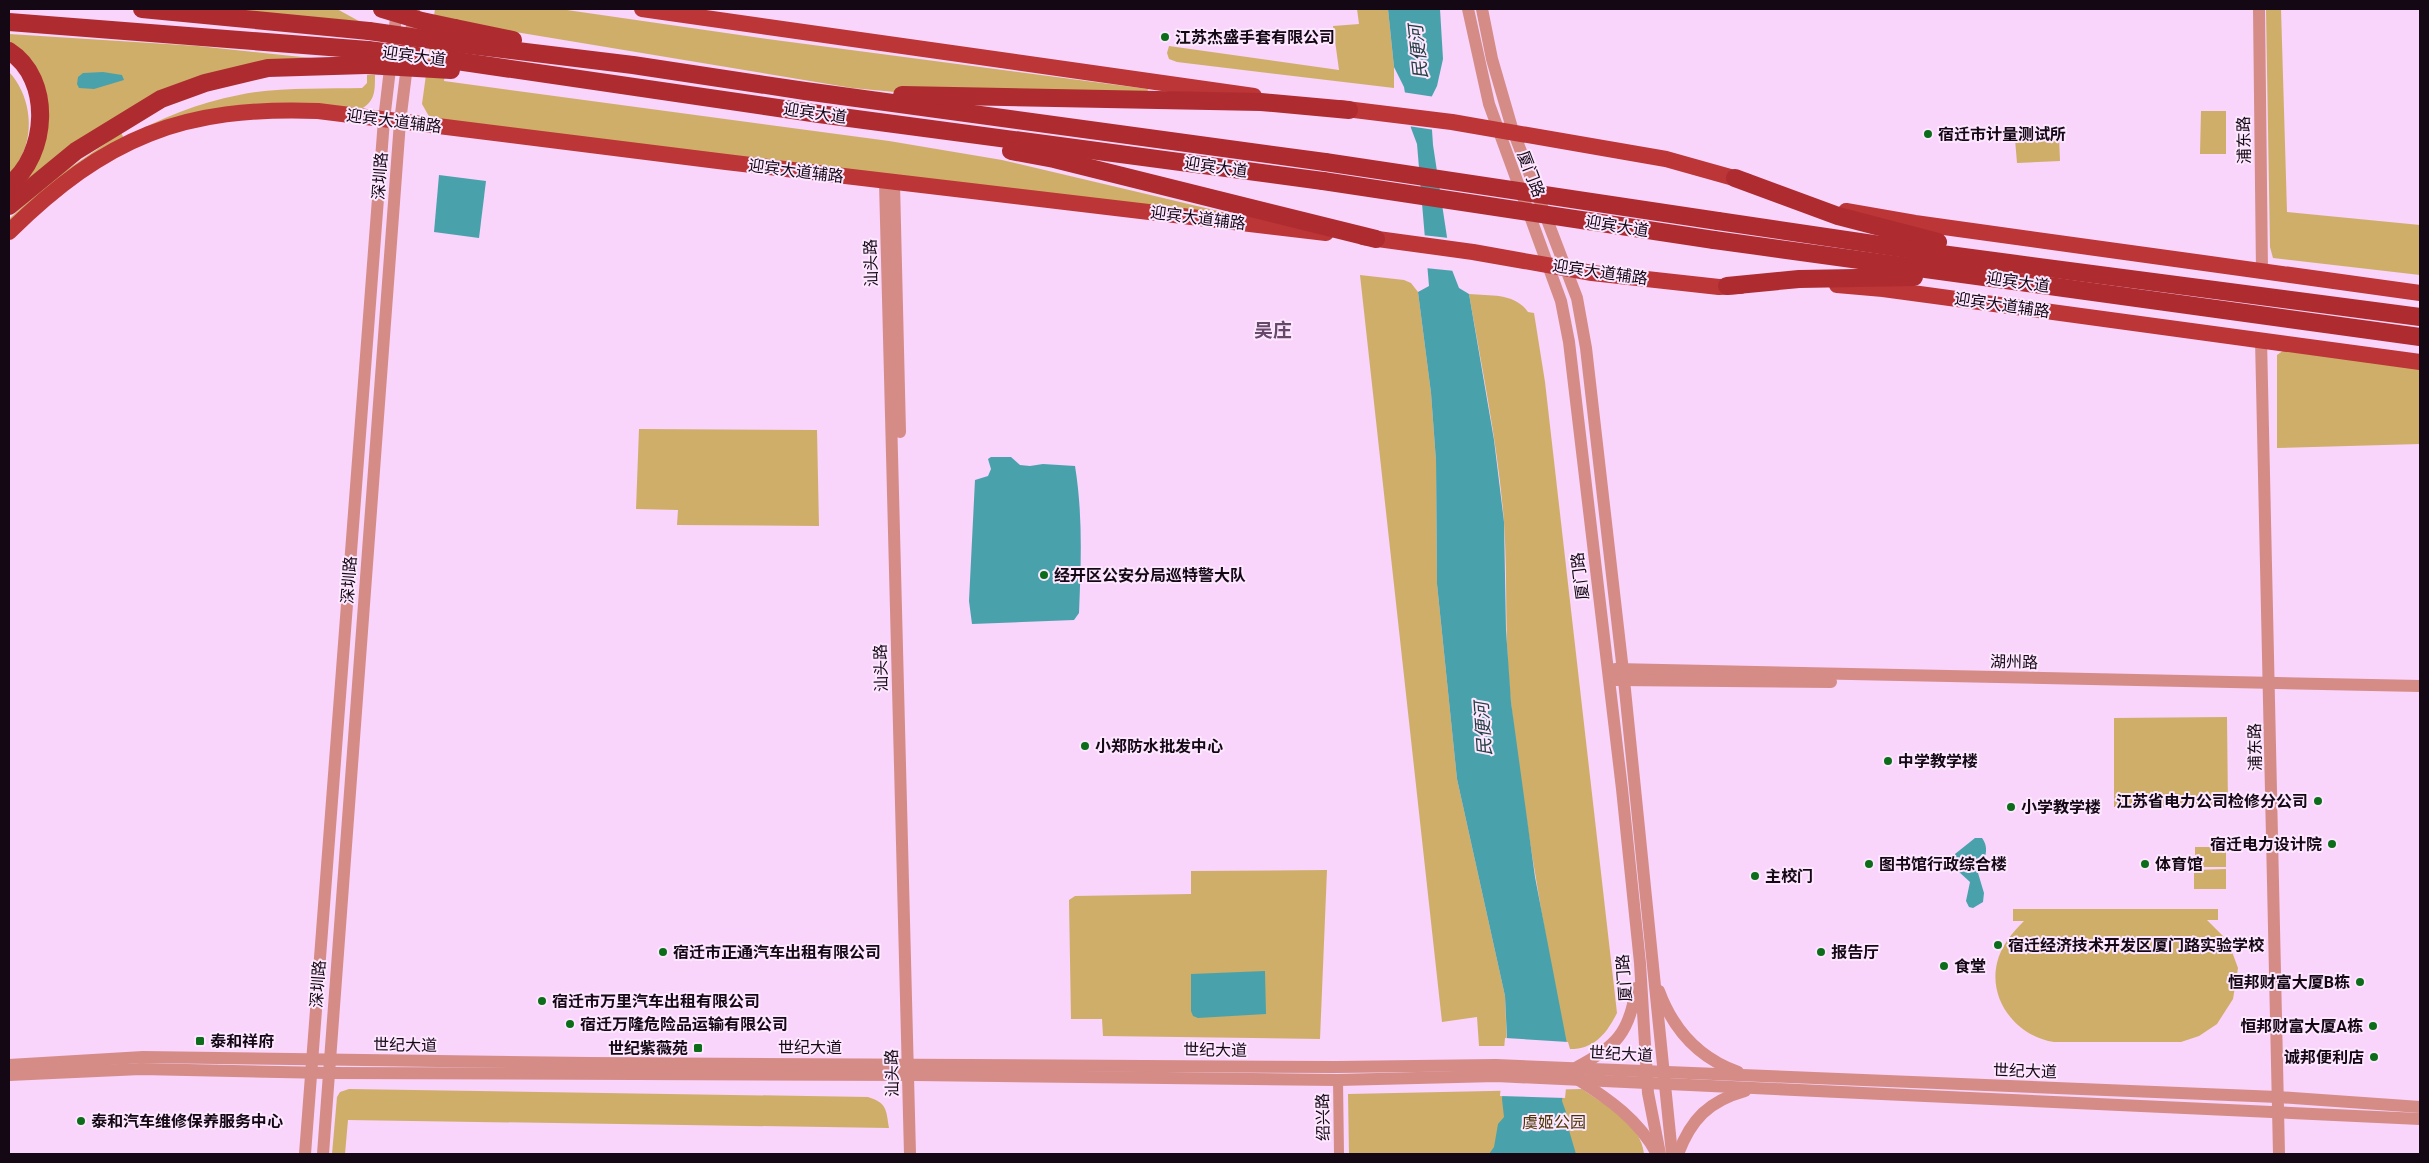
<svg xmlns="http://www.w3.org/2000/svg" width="2429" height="1163" font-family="Roboto,'Noto Sans SC',sans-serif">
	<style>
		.green { fill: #cfae69 }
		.water { fill: #49a2ab }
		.pier { fill: #f9d4fb }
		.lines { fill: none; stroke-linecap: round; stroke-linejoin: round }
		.minor { stroke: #d58c86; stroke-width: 10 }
		.tertiary { stroke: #d58c86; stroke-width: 12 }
		.primary { stroke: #bc3537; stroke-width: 16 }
		.trunk { stroke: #ae2c30; stroke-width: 18 }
		.trunk-bridge { stroke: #ae2c30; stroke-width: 18 }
		.poi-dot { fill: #0b6d19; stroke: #fde7ff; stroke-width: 2 }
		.labels { text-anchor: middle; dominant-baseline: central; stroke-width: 4; stroke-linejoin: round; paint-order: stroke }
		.poi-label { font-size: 16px; font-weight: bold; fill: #140815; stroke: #fde7ff; text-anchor: start }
		.street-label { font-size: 16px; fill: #140815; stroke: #fde7ff }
		.park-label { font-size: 16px; fill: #493502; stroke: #fde7ff }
		.water-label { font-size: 18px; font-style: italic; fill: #244043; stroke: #fde7ff }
		.quarter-label { font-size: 19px; font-weight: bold; fill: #68486a; stroke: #fde7ff }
	</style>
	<rect width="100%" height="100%" fill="#f9d4fb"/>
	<g class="green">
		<path d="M184 9H337L366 25Z"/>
		<path d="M435 9H560L775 40 1148 89 1146 98 895 92 852 88 455 22 444 81 889 141 1002 160 1269 223 431 120 422 104Z"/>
		<path d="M1357 9H1388L1394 67V88L1177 62 1169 59 1167 53 1169 46 1339 70 1333 26 1359 24Z"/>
		<path d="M2266 9H2281L2287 212 2420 225V275L2273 258 2270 247Z"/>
		<path d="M9 34 198 46 340 61 214 75 24 186 22 180 44 123 9 47Z"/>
		<path d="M9 72C29 93 35 129 22 155 15 169 11 170 9 187Z"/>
		<path d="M367 75H375C375 93 375 103 357 111L151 127 9 227V219L52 180 121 133 124 138C161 118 198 103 239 95 275 87 325 89 362 88L367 83Z"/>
		<path d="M2201 111H2226V154H2200Z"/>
		<path d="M2059 136 2060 161 2017 163 2015 139Z"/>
		<path d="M1360 275 1404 280 1411 283 1418 292 1431 393 1436 461 1437 584 1457 779 1505 996 1507 1046H1479L1477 1017 1442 1022Z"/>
		<path d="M1469 294C1491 296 1515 293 1528 312L1534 313 1545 382 1617 1013C1606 1035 1593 1050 1568 1049L1563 1035C1544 925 1523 814 1511 703 1504 643 1508 582 1504 522 1498 445 1482 369 1469 294Z"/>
		<path d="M2291 345 2420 368V444L2277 448V355Z"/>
		<path d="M639 429 817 430 819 526 677 525 678 510 636 509Z"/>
		<path d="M2227 717 2228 806 2114 807V718Z"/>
		<rect x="2195" y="847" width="31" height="20"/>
		<path d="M2226 869V889H2194V870Z"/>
		<path d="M1327 870 1320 1039 1103 1036 1102 1019H1071L1069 900 1075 896 1191 894V871Z"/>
		<path d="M2013 909H2218V920H2207L2228 941 2238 968 2233 999 2217 1024 2199 1036 2181 1042H2054C2018 1037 1988 1001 1997 963 2001 946 2012 933 2024 921H2013Z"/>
		<path d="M349 1089 868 1097C887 1103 886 1109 889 1128L348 1120 345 1154H332L337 1097 340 1092Z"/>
		<path d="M1582 1089C1606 1106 1641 1123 1644 1154H1349L1348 1094Z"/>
	</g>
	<g class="water">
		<path d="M1388 9H1440L1443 59 1437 86 1430 100 1433 145 1452 270 1459 288 1469 294 1494 440 1504 522 1506 630 1511 702 1535 877 1568 1049 1562 1101 1571 1126 1568 1127 1576 1154H1489L1494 1147 1498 1124 1504 1117 1502 1099 1507 1038 1505 996 1457 779 1437 584 1436 461 1431 393 1418 292 1429 286 1417 144 1411 128 1404 87 1394 67Z"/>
		<path d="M103 72 122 75 124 80 94 89 79 88 77 84 78 77 83 73Z"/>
		<path d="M439 175 486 181 479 238 434 232Z"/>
		<path d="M991 457H1011L1020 465 1030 466 1043 464 1075 466C1083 515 1081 563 1079 613L1074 620 972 624 969 601 975 480 988 476 991 469 988 459Z"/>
		<path d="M1975 838H1982C1991 850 1983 862 1978 873L1984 893 1983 902 1973 908 1969 907 1966 901 1970 882 1958 871 1955 854Z"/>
		<path d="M1265 971 1266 1014 1198 1018 1193 1016 1191 1011V974Z"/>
	</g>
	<g class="pier">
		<path d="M1402 92 1435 97 1433 101 1435 130 1408 126Z"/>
		<path d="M1422 235 1449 238 1455 271 1425 268Z"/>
		<path d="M1505 1038 1568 1042 1570 1049 1565 1098 1500 1096Z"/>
	</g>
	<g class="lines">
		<path class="minor" d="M1338 1080 1339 1154"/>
		<g class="tertiary">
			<path d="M1468 9 1489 104 1561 301 1569 342 1622 789 1640 963 1648 1093 1660 1154"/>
			<path d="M1482 9 1492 59 1512 128 1577 298 1586 348 1624 680 1672 1154"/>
			<path d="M2259 9 2262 271"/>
			<path d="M885 182 910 1154"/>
			<path d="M894 183 900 432"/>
			<path d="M2261 339 2279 1154"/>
			<path d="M1615 669 2420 686"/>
			<path d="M1616 680 1831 682"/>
			<path d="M1659 991C1673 1029 1699 1058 1738 1072"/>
			<path d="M9 1065 143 1057 589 1063 1336 1067 1496 1065 2278 1097 2420 1107"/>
			<path d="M1577 1067C1616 1047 1630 1032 1636 988"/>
			<path d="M9 1075 141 1069 328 1073 916 1075 1338 1080 1496 1076 2420 1119"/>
			<path d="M1577 1079C1609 1099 1639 1120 1657 1154"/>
			<path d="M305 1154 384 120 397 9"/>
			<path d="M323 1154 400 122 414 9"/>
			<path d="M1678 1154C1691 1119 1709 1101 1745 1091"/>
		</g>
		<g class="primary">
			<path d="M642 9 1254 96"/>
			<path d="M1338 108 1452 122 1666 159 1748 182"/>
			<path d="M1846 211 1915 223 2420 293"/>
			<path d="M9 232C106 137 182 106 318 111L726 162 1326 233"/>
			<path d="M1363 237 1473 252 1592 273 1719 287 1740 286"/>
			<path d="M1837 285 1883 289 2420 362"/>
		</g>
		<g class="trunk">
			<path d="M142 9 369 31"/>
			<path d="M9 22 368 50"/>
			<path d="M455 28 513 40"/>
			<path d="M453 43 633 65 805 91 1325 162"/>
			<path d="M9 51C53 79 48 155 9 185"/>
			<path d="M450 60 819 114 1323 181"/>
			<path d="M902 95 1261 102 1349 110"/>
			<path d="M1011 151 1054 159 1376 239"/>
			<path d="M1735 178 1838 216 1938 242"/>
			<path d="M9 206 76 151 161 99 205 83 268 68 366 65"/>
			<path d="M1718 221 1941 254 2420 317"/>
			<path d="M1714 240 2420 337"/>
			<path d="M1727 286 1799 279 1914 277"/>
		</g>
		<g class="trunk-bridge">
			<path d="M382 9 422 21 455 28"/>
			<path d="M369 31 453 43"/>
			<path d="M368 50 417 56"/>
			<path d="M366 65 451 70"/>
			<path d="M1325 162 1718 221"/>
			<path d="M1323 181 1714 240"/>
		</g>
	</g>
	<g class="poi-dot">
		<circle cx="1165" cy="37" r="5"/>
		<circle cx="1928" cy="134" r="5"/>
		<circle cx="1044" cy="575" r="5"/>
		<circle cx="1085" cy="746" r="5"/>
		<circle cx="1888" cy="761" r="5"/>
		<circle cx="2318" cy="801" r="5"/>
		<circle cx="2011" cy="807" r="5"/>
		<circle cx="2332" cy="844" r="5"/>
		<circle cx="1869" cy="864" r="5"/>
		<circle cx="2145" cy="864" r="5"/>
		<circle cx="1755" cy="876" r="5"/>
		<circle cx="1998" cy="945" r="5"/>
		<circle cx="663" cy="952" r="5"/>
		<circle cx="1821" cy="952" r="5"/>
		<circle cx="1944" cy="966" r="5"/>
		<circle cx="2360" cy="982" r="5"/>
		<circle cx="542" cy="1001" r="5"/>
		<circle cx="570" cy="1024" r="5"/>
		<circle cx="2373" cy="1026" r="5"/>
		<rect x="195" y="1036" width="10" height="10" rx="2.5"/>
		<rect x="693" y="1043" width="10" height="10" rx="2.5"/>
		<circle cx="2374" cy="1057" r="5"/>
		<circle cx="81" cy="1121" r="5"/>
	</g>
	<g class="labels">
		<g class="poi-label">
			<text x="1175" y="37">江苏杰盛手套有限公司</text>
			<text x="1938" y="134">宿迁市计量测试所</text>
			<text x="1054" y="575">经开区公安分局巡特警大队</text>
			<text x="1095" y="746">小郑防水批发中心</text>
			<text x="1898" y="761">中学教学楼</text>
			<text x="2308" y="801" text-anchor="end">江苏省电力公司检修分公司</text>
			<text x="2021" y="807">小学教学楼</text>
			<text x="2322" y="844" text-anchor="end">宿迁电力设计院</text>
			<text x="1879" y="864">图书馆行政综合楼</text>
			<text x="2155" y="864">体育馆</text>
			<text x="1765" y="876">主校门</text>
			<text x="2008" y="945">宿迁经济技术开发区厦门路实验学校</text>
			<text x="673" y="952">宿迁市正通汽车出租有限公司</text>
			<text x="1831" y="952">报告厅</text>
			<text x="1954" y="966">食堂</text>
			<text x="2350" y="982" text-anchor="end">恒邦财富大厦B栋</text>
			<text x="552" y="1001">宿迁市万里汽车出租有限公司</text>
			<text x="580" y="1024">宿迁万隆危险品运输有限公司</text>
			<text x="2363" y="1026" text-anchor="end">恒邦财富大厦A栋</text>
			<text x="210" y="1041">泰和祥府</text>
			<text x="688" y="1048" text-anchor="end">世纪紫薇苑</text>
			<text x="2364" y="1057" text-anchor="end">诚邦便利店</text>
			<text x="91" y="1121">泰和汽车维修保养服务中心</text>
		</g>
		<g class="street-label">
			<text transform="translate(414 56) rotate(7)">迎宾大道</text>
			<text transform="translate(815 113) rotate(8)">迎宾大道</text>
			<text transform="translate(394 121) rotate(7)">迎宾大道辅路</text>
			<text transform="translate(2244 140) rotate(-91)">浦东路</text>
			<text transform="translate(1216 167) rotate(8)">迎宾大道</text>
			<text transform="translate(796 171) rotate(7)">迎宾大道辅路</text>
			<text transform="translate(1531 174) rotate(69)">厦门路</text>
			<text transform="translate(380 176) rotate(-86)">深圳路</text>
			<text transform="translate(1198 218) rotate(7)">迎宾大道辅路</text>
			<text transform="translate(1617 226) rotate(9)">迎宾大道</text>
			<text transform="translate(871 263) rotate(-92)">汕头路</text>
			<text transform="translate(1600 272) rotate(8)">迎宾大道辅路</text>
			<text transform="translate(2018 282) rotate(8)">迎宾大道</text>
			<text transform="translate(2002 305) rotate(8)">迎宾大道辅路</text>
			<text transform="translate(1580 576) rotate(-97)">厦门路</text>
			<text transform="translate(349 580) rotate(-86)">深圳路</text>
			<text transform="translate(2014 662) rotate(1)">湖州路</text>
			<text transform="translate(881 668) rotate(-92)">汕头路</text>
			<text transform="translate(2255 747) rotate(-91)">浦东路</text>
			<text transform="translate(1624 978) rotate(-94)">厦门路</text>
			<text transform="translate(318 984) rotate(-86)">深圳路</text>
			<text transform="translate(405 1045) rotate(1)">世纪大道</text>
			<text x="810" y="1047">世纪大道</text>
			<text transform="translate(1215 1050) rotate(1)">世纪大道</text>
			<text transform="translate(1621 1054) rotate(3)">世纪大道</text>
			<text transform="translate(2025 1071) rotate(2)">世纪大道</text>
			<text transform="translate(892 1073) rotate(-91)">汕头路</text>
			<text transform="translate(1323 1117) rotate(-91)">绍兴路</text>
		</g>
		<g class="park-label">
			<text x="1554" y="1122">虞姬公园</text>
		</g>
		<g class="water-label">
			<text transform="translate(1418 52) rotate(-96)">民便河</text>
			<text transform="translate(1483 729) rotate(-94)">民便河</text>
		</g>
		<g class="quarter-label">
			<text x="1273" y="330">吴庄</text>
		</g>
	</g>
	<rect width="2429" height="1163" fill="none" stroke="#140815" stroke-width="20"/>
</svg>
